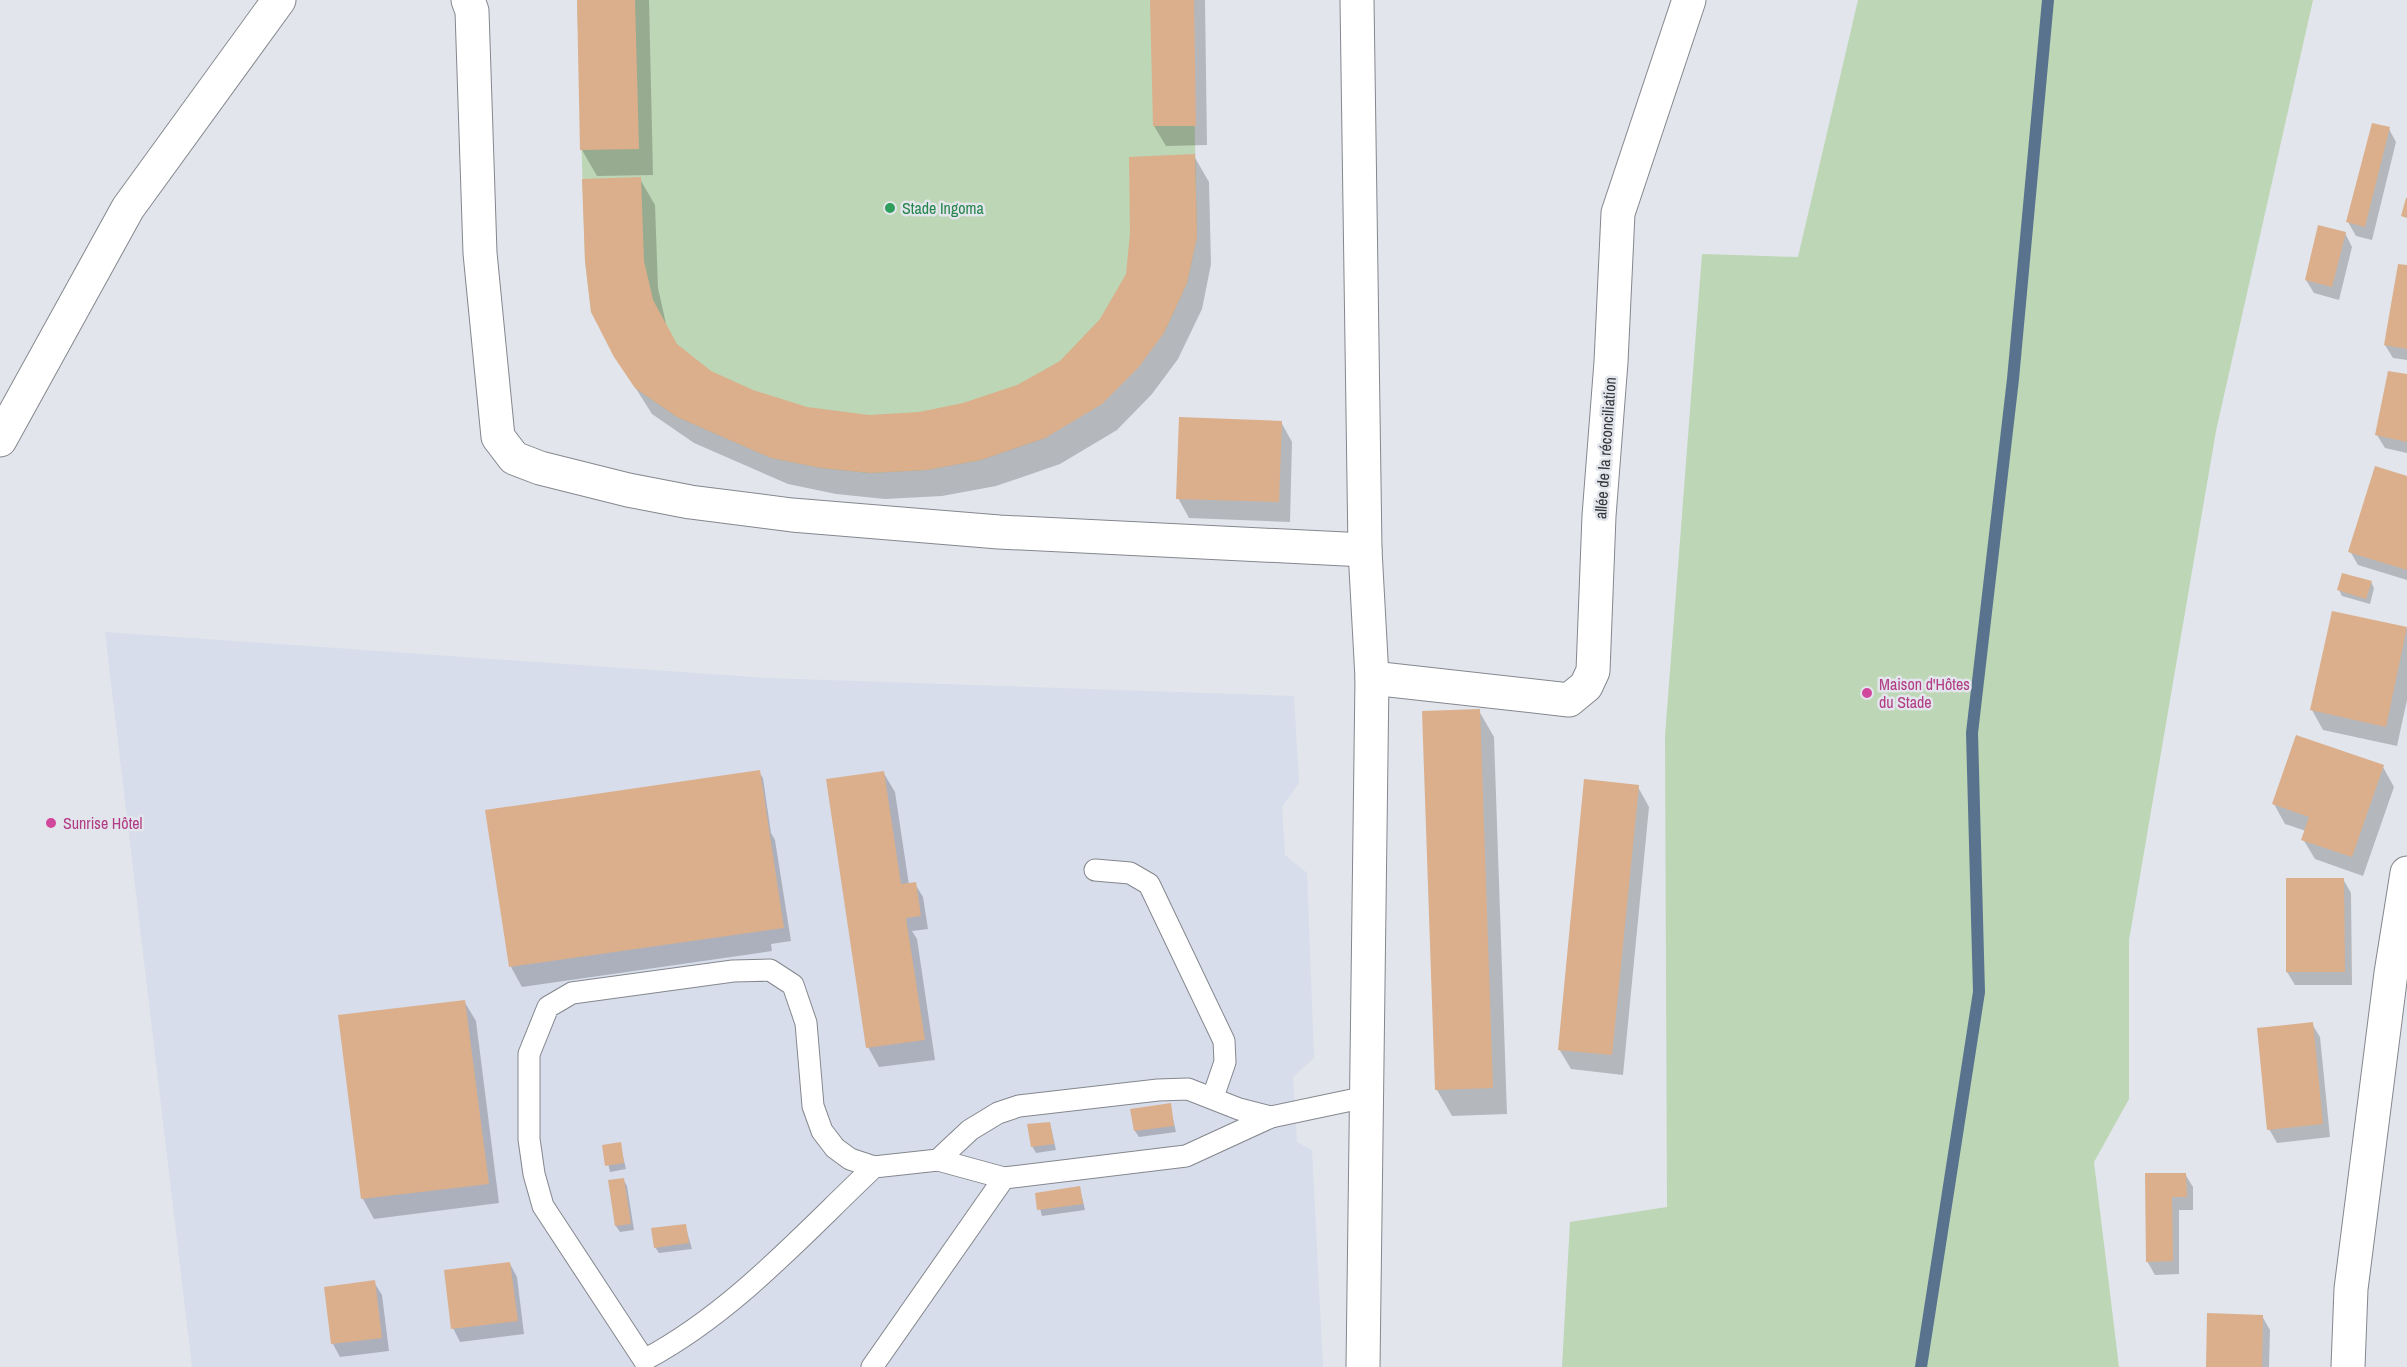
<svg xmlns="http://www.w3.org/2000/svg" width="2407" height="1367" font-family="'Archivo Narrow',sans-serif">
	<style>
		.built { fill: #d7ddeb }
		.green { fill: #bdd6b5 }
		.shadow { fill: #0003 }
		.lines { fill: none; stroke-linecap: round; stroke-linejoin: round }
		.stream { stroke: #59738e; stroke-width: 12 }
		.building { fill: #dbaf8c }
		.service-casing { stroke: #84878d; stroke-width: 23 }
		.minor-casing { stroke: #84878d; stroke-width: 35 }
		.tertiary-casing { stroke: #84878d; stroke-width: 35 }
		.service { stroke: #fff; stroke-width: 21 }
		.minor { stroke: #fff; stroke-width: 33 }
		.tertiary { stroke: #fff; stroke-width: 33 }
		.leisure-dot { fill: #2e9e5b; stroke: #e2e5eb; stroke-width: 2 }
		.hotel-dot { fill: #d1479c; stroke: #e2e5eb; stroke-width: 2 }
		.labels { text-anchor: middle; dominant-baseline: central; stroke-width: 5; stroke-linejoin: round; paint-order: stroke }
		.leisure-label { font-size: 16px; fill: #27864d; stroke: #e2e5eb; text-anchor: start }
		.street-label { font-size: 16px; fill: #343538; stroke: #e2e5eb }
		.hotel-label { font-size: 16px; fill: #b23c85; stroke: #e2e5eb; text-anchor: start }
	</style>
	<rect width="100%" height="100%" fill="#e2e5eb"/>
	<path class="built" d="M105 632 767 678 1294 696 1299 783 1282 807 1285 855 1307 873 1314 1058 1293 1077 1297 1142 1312 1150 1323 1367H192Z"/>
	<g class="green">
		<path d="M577 0H1192L1197 237 1187 283 1164 333 1045 438 981 460 927 470 869 473 821 468 771 458 677 417 635 388 591 312 585 261Z"/>
		<path d="M1858 0H2313L2216 431 2129 940V1099L2094 1162 2119 1367H1562L1570 1222 1667 1207 1665 736 1702 254 1798 257Z"/>
	</g>
	<g class="shadow">
		<path d="M578 0H649L653 175 597 176 582 150Z"/>
		<path d="M1152 0H1205L1207 145 1166 146 1154 126Z"/>
		<path d="M2389 129 2396 142 2372 240 2356 236 2348 222Z"/>
		<path d="M1194 156 1209 182 1211 264 1202 309 1178 359 1152 394 1117 430 1060 464 996 486 942 496 885 499 836 494 788 484 694 443 652 414 616 357 640 179 655 205 658 288 667 328 677 346 710 372 752 392 807 408 869 416 919 413 964 405 1018 386 1061 362 1101 320Z"/>
		<path d="M2345 233 2352 247 2339 300 2314 293 2306 280Z"/>
		<path d="M2407 267V360L2393 358 2385 345Z"/>
		<path d="M2407 376V453L2385 448 2377 435Z"/>
		<path d="M1281 422 1292 442 1290 522 1189 518 1178 498Z"/>
		<path d="M2407 478V580L2358 565 2350 551Z"/>
		<path d="M2371 582 2374 588 2370 604 2342 596 2339 590Z"/>
		<path d="M2407 628V700L2397 746 2323 730 2312 710Z"/>
		<path d="M1479 711 1494 737 1507 1114 1452 1116 1437 1090Z"/>
		<path d="M2383 767 2394 787 2363 876 2315 859 2303 839 2306 831 2285 824 2274 804Z"/>
		<path d="M759 772 763 778 771 833 775 840 791 941 771 944 772 951 522 987 511 967Z"/>
		<path d="M883 772 895 792 909 885 915 884 923 897 928 929 912 931 917 939 935 1060 879 1067 868 1047Z"/>
		<path d="M1638 787 1649 807 1623 1075 1571 1069 1559 1049Z"/>
		<path d="M2343 879 2351 893 2352 985H2295L2287 972Z"/>
		<path d="M464 1001 476 1021 499 1203 374 1219 363 1199Z"/>
		<path d="M2312 1024 2320 1037 2330 1137 2277 1143 2269 1129Z"/>
		<path d="M1170 1105 1176 1132 1139 1137 1135 1131Z"/>
		<path d="M1050 1123 1056 1150 1036 1153 1032 1146Z"/>
		<path d="M620 1144 626 1169 610 1172 604 1146Z"/>
		<path d="M2146 1174H2185L2193 1187V1210H2179V1274L2155 1275 2147 1261Z"/>
		<path d="M623 1179 627 1186 634 1230 620 1232 616 1226Z"/>
		<path d="M1080 1188 1085 1210 1042 1216 1036 1194Z"/>
		<path d="M685 1225 692 1249 659 1253 655 1247Z"/>
		<path d="M510 1264 517 1277 524 1334 460 1342 453 1328Z"/>
		<path d="M374 1282 382 1295 389 1351 340 1357 333 1344 325 1288Z"/>
		<path d="M2262 1316 2270 1330 2269 1367H2208Z"/>
	</g>
	<g class="lines">
		<path class="stream" d="M1921 1367 1979 992 1972 733 2013 379 2048 0"/>
	</g>
	<g class="building">
		<path d="M577 0H635L639 149 580 150Z"/>
		<path d="M1150 0H1194L1196 126H1153Z"/>
		<path d="M2372 123 2390 127 2365 227 2346 222Z"/>
		<path d="M1195 154 1197 237 1187 283 1164 333 1138 368 1102 404 1045 438 981 460 927 470 870 473 821 468 771 458 677 417 635 388 614 357 591 312 585 261 582 179 641 177 644 261 653 300 677 344 711 371 753 390 807 407 869 415 919 412 963 403 1017 385 1060 361 1100 319 1126 274 1130 233 1129 157Z"/>
		<path d="M2406 198H2407V218L2401 216Z"/>
		<path d="M2318 225 2346 232 2332 287 2305 280Z"/>
		<path d="M2398 264 2407 265V349L2384 345Z"/>
		<path d="M2388 371 2407 374V442L2375 435Z"/>
		<path d="M1179 417 1282 421 1279 502 1176 499Z"/>
		<path d="M2375 466 2407 476V570L2348 552Z"/>
		<path d="M2342 573 2372 581 2366 599 2337 590Z"/>
		<path d="M2332 611 2407 627 2386 727 2310 710Z"/>
		<path d="M1480 709 1493 1088 1435 1090 1422 711Z"/>
		<path d="M2296 735 2384 765 2352 857 2301 840 2309 817 2272 804Z"/>
		<path d="M760 770 784 928 509 967 485 810Z"/>
		<path d="M884 771 901 884 916 882 921 916 906 918 925 1040 866 1048 826 779Z"/>
		<path d="M1584 779 1639 785 1612 1055 1558 1050Z"/>
		<path d="M2286 878H2344L2345 972H2286Z"/>
		<path d="M465 1000 489 1184 361 1199 338 1015Z"/>
		<path d="M2313 1022 2323 1124 2267 1130 2257 1028Z"/>
		<path d="M1171 1103 1174 1126 1134 1131 1130 1109Z"/>
		<path d="M1050 1122 1054 1144 1031 1147 1027 1124Z"/>
		<path d="M621 1142 624 1163 605 1166 602 1145Z"/>
		<path d="M2145 1173H2186L2187 1197H2172L2173 1261 2146 1262Z"/>
		<path d="M624 1178 631 1224 615 1226 608 1180Z"/>
		<path d="M1080 1186 1083 1204 1037 1210 1035 1193Z"/>
		<path d="M686 1224 689 1243 654 1248 651 1228Z"/>
		<path d="M510 1262 518 1321 451 1329 444 1270Z"/>
		<path d="M375 1280 382 1338 331 1344 324 1287Z"/>
		<path d="M2207 1313 2263 1315 2262 1367H2206Z"/>
	</g>
	<g class="lines">
		<defs>
			<g id="service">
				<path d="M1095 870 1130 873 1149 884 1224 1041 1225 1062 1213 1097"/>
				<path d="M938 1160 1004 1178"/>
				<path d="M874 1167C802 1235 733 1313 644 1360L543 1206 534 1174 529 1139V1054L548 1007 572 993 733 971 770 970 793 985 806 1023 813 1106 822 1131 835 1148 850 1159 874 1167 938 1160 970 1130 998 1113 1019 1106 1158 1090 1188 1089 1239 1109 1271 1117 1366 1097"/>
				<path d="M872 1367 1004 1178 1186 1156 1271 1117"/>
			</g>
			<g id="minor">
				<path d="M468 0 472 11 480 253 498 437 514 458 540 468 628 490 690 502 792 515 999 532 1365 550"/>
				<path d="M1357 0 1365 550 1372 678 1363 1367"/>
				<path d="M0 440 128 208 279 0"/>
				<path d="M1372 678 1569 700 1586 686 1593 671 1599 516 1611 362 1618 213 1689 0"/>
			</g>
			<path id="tertiary" d="M2348 1367 2351 1289 2391 973 2407 873"/>
		</defs>
		<use href="#service" class="service-casing"/>
		<use href="#minor" class="minor-casing"/>
		<use href="#tertiary" class="tertiary-casing"/>
		<use href="#service" class="service"/>
		<use href="#minor" class="minor"/>
		<use href="#tertiary" class="tertiary"/>
	</g>
	<circle class="leisure-dot" cx="890" cy="208" r="6"/>
	<g class="hotel-dot">
		<circle cx="1867" cy="693" r="6"/>
		<circle cx="51" cy="823" r="6"/>
	</g>
	<g class="labels">
		<g class="leisure-label">
			<text x="902" y="208">Stade Ingoma</text>
		</g>
		<g class="street-label">
			<text transform="translate(1605 448) rotate(-86)">allée de la réconciliation</text>
		</g>
		<g class="hotel-label">
			<text x="1879" y="684">Maison d'Hôtes<tspan x="1879" dy="18">du Stade</tspan></text>
			<text x="63" y="823">Sunrise Hôtel</text>
		</g>
	</g>
</svg>
